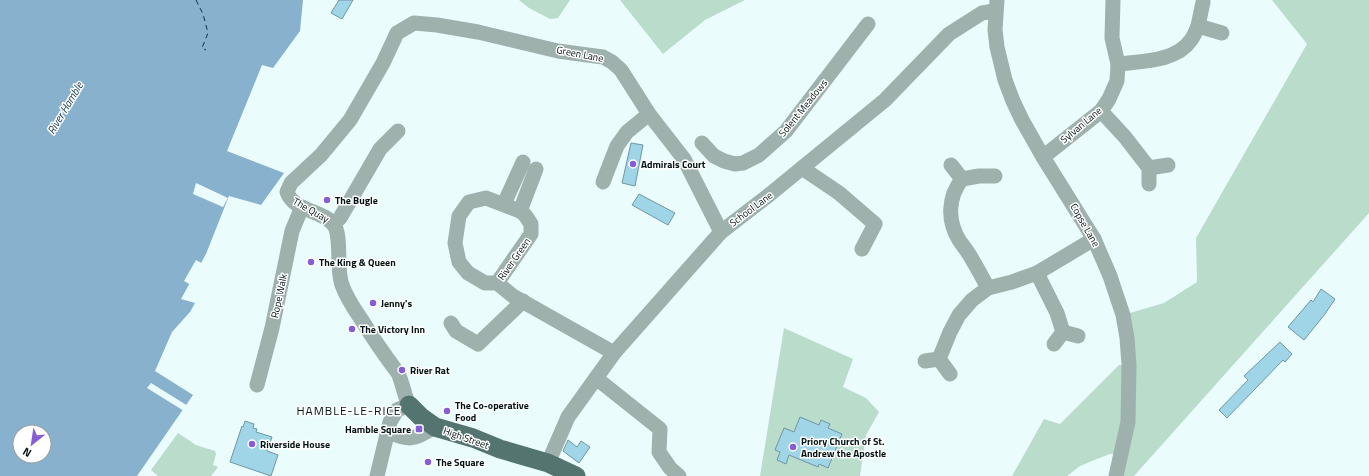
<svg xmlns="http://www.w3.org/2000/svg" width="1369" height="476" font-family="'Titillium Web',sans-serif">
	<style>
		.green { fill: #badcca }
		.water { fill: #87b1cd; fill-rule: evenodd }
		.pier { fill: #ebfcfd }
		.lines { fill: none; stroke-linecap: round; stroke-linejoin: round }
		.ferry { stroke: #103247; stroke-width: 1; stroke-dasharray: 5 4; stroke-linecap: butt }
		.building { fill: #9fd5e6; stroke: #7096a3 }
		.minor { stroke: #9fb1ad; stroke-width: 15 }
		.major { stroke: #54756f; stroke-width: 19 }
		.poi-dot { fill: #875dd6; stroke: #fff; stroke-width: 1.5 }
		.labels { text-anchor: middle; dominant-baseline: central; stroke-width: 3; stroke-linejoin: round; paint-order: stroke }
		.street-label { font-size: 10px; fill: #031213; stroke: #fff }
		.poi-label { font-size: 10px; font-weight: bold; fill: #031213; stroke: #fff; text-anchor: start }
		.water-label { font-size: 11px; font-style: italic; fill: #103247; stroke: #fff }
		.quarter-label { font-size: 12px; letter-spacing: 1px; fill: #031213; stroke: #fff }
	</style>
	<rect width="100%" height="100%" fill="#ebfcfd"/>
	<g class="green">
		<path d="M519 0H570L558 18 550 19 529 8Z"/>
		<path d="M620 0H745L705 20 663 54Z"/>
		<path d="M1272 0H1369V213L1134 476H1116L1122 453 1110 454 1097 459 1080 466 1067 476H1012L1044 419 1060 424 1119 365H1129L1123 315 1164 303 1197 282 1196 238 1307 44Z"/>
		<path d="M784 328 853 359 843 387 866 398 879 412 866 435 860 476H760Z"/>
		<path d="M178 433 196 445 215 451 216 454 213 465 218 467 211 476H158L151 470Z"/>
	</g>
	<path class="water" d="M0 0H303L300 31 273 68 262 65 227 151 284 173 261 205 229 196 206 254 181 299 195 303 190 312 172 332 155 371 193 395 137 476H0ZM20 432H44V456H20Z"/>
	<g class="pier">
		<path d="M196 183 228 198 223 207 193 194Z"/>
		<path d="M196 260 203 264 191 285 184 281Z"/>
		<path d="M151 383 188 406 184 411 147 388Z"/>
	</g>
	<g class="lines">
		<path class="ferry" d="M196 0 203 14 208 33 202 48 206 50"/>
	</g>
	<g class="building">
		<path d="M339 0H353L342 19 331 13Z"/>
		<path d="M631 143 643 145 635 186 622 183Z"/>
		<path d="M639 194 675 213 668 225 632 205Z"/>
		<path d="M1321 289 1335 299 1325 314 1304 340 1288 327 1311 300 1313 302Z"/>
		<path d="M1280 342 1292 354 1285 362 1283 360 1227 418 1219 410 1248 380 1244 376Z"/>
		<path d="M800 417 819 425 821 420 830 424 828 428 842 434 828 468 819 464 818 467 789 455 786 464 777 460 780 452 775 450 784 428 794 432Z"/>
		<path d="M245 421 254 424 253 428 257 429 256 432 272 437 267 451 278 455 271 476 230 462 242 426 243 427Z"/>
		<path d="M568 440 577 447 581 441 590 447 579 463 563 451Z"/>
	</g>
	<g class="lines">
		<g class="minor">
			<path d="M997 0 995 30 997 47 1005 80 1013 101 1022 120 1043 157 1094 239 1110 276 1123 315 1127 338 1129 365 1128 422 1116 476"/>
			<path d="M1198 26 1203 2"/>
			<path d="M1118 64C1141 61 1176 62 1191 40 1194 36 1196 31 1198 26L1222 33"/>
			<path d="M1101 111 1125 137 1149 168 1168 165"/>
			<path d="M702 143 714 156 724 161 735 164 743 163 759 155 786 131 868 24"/>
			<path d="M1043 157 1101 111 1109 99 1117 81 1118 64 1112 38 1113 0"/>
			<path d="M951 165 962 179"/>
			<path d="M802 168 839 193 875 224 862 249"/>
			<path d="M603 182 617 146 627 132 649 114"/>
			<path d="M1149 184V168"/>
			<path d="M504 204 523 162"/>
			<path d="M520 211 536 169"/>
			<path d="M333 224 340 218 380 149 398 131"/>
			<path d="M1037 273 1057 313 1063 332 1054 344"/>
			<path d="M497 283 531 234V224L525 215 520 211 486 198 469 202 459 216 455 243 459 262 468 273 485 283H497L513 296 614 353"/>
			<path d="M988 288C983 279 978 269 973 261 969 253 964 247 959 240 947 220 948 197 962 179L979 176H995"/>
			<path d="M451 323 456 331 478 344 523 301"/>
			<path d="M1063 332 1078 336"/>
			<path d="M925 361 939 359"/>
			<path d="M950 374 939 359 950 332 959 315 972 300 988 288 1012 282 1037 273 1094 239"/>
			<path d="M596 378 660 429 659 452 670 468 679 476"/>
			<path d="M257 385 272 328 292 231 302 207"/>
			<path d="M387 432C413 441 412 440 435 427"/>
			<path d="M548 463 568 417 614 353 721 232 769 195 885 100 949 34 982 13 995 11"/>
			<path d="M377 476 390 422 397 410 409 405C404 395 403 384 398 373 386 357 374 340 363 322 355 310 347 299 342 285 336 269 342 236 334 225 322 209 294 212 287 192L291 183 321 155 350 120 383 63 397 33 414 23 437 25 478 32 558 51 595 56 603 57 612 62 621 70 649 114 684 159 721 232"/>
		</g>
		<path class="major" d="M409 405 421 417 435 427 473 438 500 449 548 463 576 476"/>
	</g>
	<g class="poi-dot">
		<circle cx="633" cy="164" r="4"/>
		<circle cx="327" cy="200" r="4"/>
		<circle cx="311" cy="262" r="4"/>
		<circle cx="373" cy="303" r="4"/>
		<circle cx="352" cy="329" r="4"/>
		<circle cx="402" cy="370" r="4"/>
		<circle cx="447" cy="411" r="4"/>
		<rect x="415" y="425" width="8" height="8" rx="2"/>
		<circle cx="252" cy="444" r="4"/>
		<circle cx="793" cy="447" r="4"/>
		<circle cx="428" cy="462" r="4"/>
	</g>
	<g class="labels">
		<g class="street-label">
			<text transform="translate(580 54) rotate(11)">Green Lane</text>
			<text transform="translate(803 108) rotate(-51)">Solent Meadows</text>
			<text transform="translate(1081 125) rotate(-40)">Sylvan Lane</text>
			<text transform="translate(751 209) rotate(-37)">School Lane</text>
			<text transform="translate(311 210) rotate(30)">The Quay</text>
			<text transform="translate(1085 225) rotate(60)">Copse Lane</text>
			<text transform="translate(514 259) rotate(-55)">River Green</text>
			<text transform="translate(279 296) rotate(-78)">Rope Walk</text>
			<text transform="translate(466 438) rotate(19)">High Street</text>
		</g>
		<g class="poi-label">
			<text x="641" y="164">Admirals Court</text>
			<text x="335" y="200">The Bugle</text>
			<text x="319" y="262">The King &amp; Queen</text>
			<text x="381" y="303">Jenny's</text>
			<text x="360" y="329">The Victory Inn</text>
			<text x="410" y="370">River Rat</text>
			<text x="455" y="405">The Co-operative<tspan x="455" dy="12">Food</tspan></text>
			<text x="411" y="429" text-anchor="end">Hamble Square</text>
			<text x="801" y="441">Priory Church of St.<tspan x="801" dy="12">Andrew the Apostle</tspan></text>
			<text x="260" y="444">Riverside House</text>
			<text x="436" y="462">The Square</text>
		</g>
		<g class="water-label">
			<text transform="translate(65 108) rotate(-59)">River Hamble</text>
		</g>
		<g class="quarter-label">
			<text x="349" y="410">HAMBLE-LE-RICE</text>
		</g>
	</g>
	<g transform="translate(32 444) rotate(210)"><circle r="19" fill="#ffffff" stroke="#9aa0a1"/>
	<path d="M0-3L7 15L0 10L-7 15Z" fill="#875dd6"/>
	<text y="-6" font-size="11" font-weight="bold" text-anchor="middle" fill="#031213">N</text>
	</g>
</svg>
